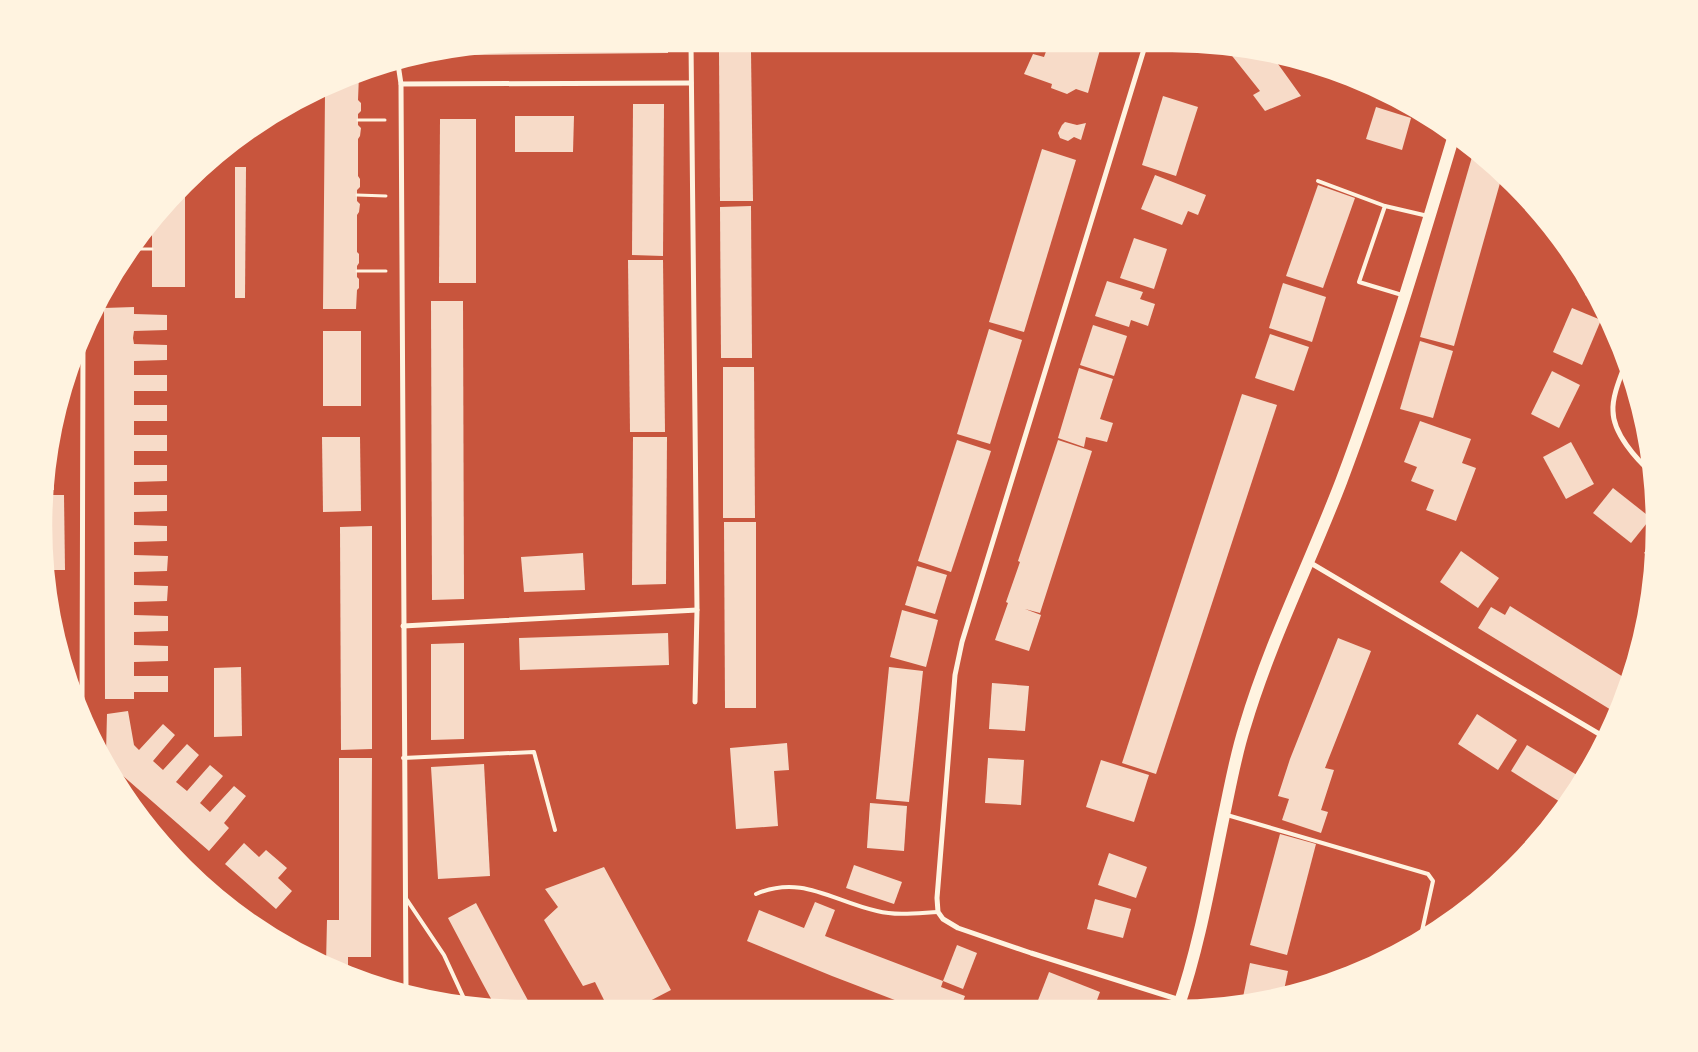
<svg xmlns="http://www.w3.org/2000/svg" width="1698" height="1052" font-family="Karla,sans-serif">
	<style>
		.building { fill: #f7dbc8 }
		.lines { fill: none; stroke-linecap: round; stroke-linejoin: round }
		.path { stroke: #fff3e0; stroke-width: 3 }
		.service { stroke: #fff3e0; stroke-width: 4 }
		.minor { stroke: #fff3e0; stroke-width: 5 }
		.primary { stroke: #fff3e0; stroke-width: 12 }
		.rim { fill: none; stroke: #fff3e0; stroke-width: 2.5 }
	</style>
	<rect width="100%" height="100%" fill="#c8553d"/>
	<g class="building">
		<path d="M526 42 668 43V53L468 55V52Z"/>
		<rect x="719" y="44" width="30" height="3"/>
		<path d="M1048 46H1101L1088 93 1076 89 1067 94 1051 88 1052 84 1024 74 1033 54 1044 57Z"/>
		<path d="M1225 47H1235L1273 57 1301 96 1265 111 1253 95 1260 91Z"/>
		<path d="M719 52H751L753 201H720Z"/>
		<path d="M359 75 358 100 361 103V111L358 114V125L361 128 360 136 358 139V176L360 179V187L357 190V201L360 204 359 212 357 215V252L359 254V263L357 266V277L359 279V288L357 290 356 309H323L325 93Z"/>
		<path d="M1163 96 1198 107 1176 176 1142 165Z"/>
		<path d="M633 104H664L663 256 632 255Z"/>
		<path d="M1376 107 1411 118 1402 150 1366 139Z"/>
		<path d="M515 116H574L573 152H515Z"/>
		<path d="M440 119H476V283H439Z"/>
		<path d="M1065 122 1077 125 1086 123 1081 140 1074 137 1068 141 1060 138 1058 133 1062 125Z"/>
		<path d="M1042 149 1076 160 1024 332 989 322Z"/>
		<path d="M1474 150 1502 176 1454 346 1420 337Z"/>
		<path d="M235 167H246L245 298H235Z"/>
		<path d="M1155 175 1206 195 1198 215 1188 211 1182 225 1141 209Z"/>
		<path d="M1318 185 1355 198 1323 288 1286 276Z"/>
		<path d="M185 189V287H152V222Z"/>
		<path d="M751 206 752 358H721L720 207Z"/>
		<path d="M1134 238 1167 249 1154 289 1120 278Z"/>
		<path d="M628 260H663L665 432H630Z"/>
		<path d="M1107 281 1143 292 1140 299 1155 304 1148 326 1131 320 1129 327 1095 316Z"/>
		<path d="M1283 283 1326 297 1312 342 1269 328Z"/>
		<path d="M1590 283 1591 284 1598 301 1585 295Z"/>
		<path d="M431 301H463L464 599 432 600Z"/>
		<path d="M134 307V314L167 315V330L134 331 133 338 134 344 167 345V360L134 361V375H167V391H134V405H167V421H134V435H167V451H134V465H167V481L134 482V495H167V511L134 512V525L167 526V541L134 542V555L168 556 167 571 134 572V585L168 586 167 601 134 602V615L168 616V631L134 632V645L168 646V661L134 662V676H168V692H134V699H105L104 308Z"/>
		<path d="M1572 308 1601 320 1582 365 1553 352Z"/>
		<path d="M1093 325 1127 336 1114 376 1080 365Z"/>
		<path d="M989 329 1022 340 990 444 957 434Z"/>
		<rect x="323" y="331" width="38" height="75"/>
		<path d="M1270 334 1309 347 1294 391 1255 378Z"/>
		<path d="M1420 341 1453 351 1433 418 1400 409Z"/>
		<path d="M723 367H754L755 518H723Z"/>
		<path d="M1079 368 1113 379 1100 419 1113 423 1107 442 1086 437 1084 447 1058 438Z"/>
		<path d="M1552 371 1580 385 1559 428 1531 414Z"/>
		<path d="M1242 394 1277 405 1156 774 1122 763Z"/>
		<path d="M1420 421 1471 439 1462 463 1476 468 1456 521 1426 510 1434 490 1411 481 1417 467 1404 462Z"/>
		<path d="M322 437H360L361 511 323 512Z"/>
		<path d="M633 437H667L666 584 632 585Z"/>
		<path d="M957 440 991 451 951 572 918 561Z"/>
		<path d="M1058 440 1092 451 1040 613 1025 609 1041 615 1029 651 995 640 1008 603 1006 602 1020 562 1018 561Z"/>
		<path d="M1571 442 1594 484 1566 499 1543 457Z"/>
		<path d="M54 456V490H48L50 483Z"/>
		<path d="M1613 488 1651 518 1631 543 1593 513Z"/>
		<path d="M48 495H64L65 570H50L43 526Z"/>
		<path d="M724 522H756V708H725Z"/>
		<path d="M372 526V749L341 750 340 527Z"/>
		<path d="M1654 540V560L1644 553Z"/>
		<path d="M1461 551 1499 578 1478 608 1440 582Z"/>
		<path d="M583 553 585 590 524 592 521 557Z"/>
		<path d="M917 566 947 575 935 614 905 605Z"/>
		<path d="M1510 606 1628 680 1616 713 1478 628 1491 607 1505 615Z"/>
		<path d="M902 610 938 620 926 667 890 657Z"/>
		<path d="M668 633 669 665 520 670 519 638Z"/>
		<path d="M1338 638 1371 651 1325 768 1334 770 1321 810 1328 812 1321 833 1282 820 1289 799 1278 796 1290 759Z"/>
		<path d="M464 643V739L431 740V644Z"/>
		<path d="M241 667 242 736 214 737V668Z"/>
		<path d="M889 667 923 671 909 802 876 799Z"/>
		<path d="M992 683 1029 686 1025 731 989 729Z"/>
		<path d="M128 711 134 745 139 750 163 724 175 735 153 761 163 770 187 744 199 755 176 782 187 791 210 765 223 776 200 803 210 812 234 786 246 796 224 823 229 828 209 851 114 768 106 753 107 714Z"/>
		<path d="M1477 714 1517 740 1498 770 1458 744Z"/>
		<path d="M787 743 789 770 774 771 778 826 736 829 730 748Z"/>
		<path d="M1527 745 1582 778 1565 805 1511 771Z"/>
		<path d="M339 758H372L371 957H348V965L326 964 327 920H339Z"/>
		<path d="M988 758 1024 760 1021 805 985 803Z"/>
		<path d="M1101 760 1149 775 1134 822 1086 807Z"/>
		<path d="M484 764 490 876 438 879 431 767Z"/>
		<path d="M870 803 907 806 904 851 867 848Z"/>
		<path d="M1280 834 1316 844 1287 955 1250 945Z"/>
		<path d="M244 843 259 857 266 850 287 868 278 878 292 891 276 909 225 864Z"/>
		<path d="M1109 853 1147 867 1136 898 1098 885Z"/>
		<path d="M854 865 902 882 894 904 846 888Z"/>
		<path d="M604 867 671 990 640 1006H607L595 982 583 986 544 920 558 907 545 889Z"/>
		<path d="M1497 883 1491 889 1479 898 1476 892Z"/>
		<path d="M1095 899 1131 909 1123 938 1087 929Z"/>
		<path d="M815 902 835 910 825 936 943 981 941 987 965 996 961 1007H913L832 976 747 941 759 910 804 928Z"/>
		<path d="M476 903 511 969 531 1006H495L483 984 448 918Z"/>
		<path d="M957 945 977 953 963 989 943 981Z"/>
		<path d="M1250 963 1288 971 1283 995 1242 1002Z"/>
		<path d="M1049 972 1100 992 1094 1008H1035Z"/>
	</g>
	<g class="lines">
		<g class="path">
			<path d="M358 120H385"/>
			<path d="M357 195 386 196"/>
			<path d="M133 249H152"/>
			<path d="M357 271H386"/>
		</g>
		<g class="service">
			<path d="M1318 181 1385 206"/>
			<path d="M1402 295 1359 282 1385 206 1428 216"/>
			<path d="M403 758 534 752 555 830"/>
			<path d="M1227 815 1428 874 1433 881 1420 940"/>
			<path d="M756 894C802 874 834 902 877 911 897 916 918 913 938 912"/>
			<path d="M405 897 444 955 467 1005"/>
		</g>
		<g class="minor">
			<path d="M691 43 697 610 695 702"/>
			<path d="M1145 46 962 642 955 675 937 898 938 912 943 919 958 928 1031 953 1180 1000"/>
			<path d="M398 64 401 84 406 990"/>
			<path d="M401 84 691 83"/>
			<path d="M1626 362C1621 376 1612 396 1613 411 1613 433 1636 459 1652 473"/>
			<path d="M1309 562 1606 738"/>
			<path d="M403 626 697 610"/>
			<path d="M82 709 83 342"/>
			<path d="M212 889 245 917"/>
			<path d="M441 999 458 1002 464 1005"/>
		</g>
		<path class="primary" d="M1178 1008C1199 947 1210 883 1223 820 1230 788 1235 757 1245 726 1270 642 1310 563 1341 482 1384 368 1419 252 1454 135"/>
	</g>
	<path d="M0 0H1698V1052H0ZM526 51H1172A475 475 0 0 1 1647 526V526A475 475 0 0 1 1172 1001H526A475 475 0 0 1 51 526V526A475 475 0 0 1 526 51Z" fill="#fff3e0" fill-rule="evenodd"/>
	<path class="rim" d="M526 51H1172A475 475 0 0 1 1647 526V526A475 475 0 0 1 1172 1001H526A475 475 0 0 1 51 526V526A475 475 0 0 1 526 51Z"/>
</svg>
